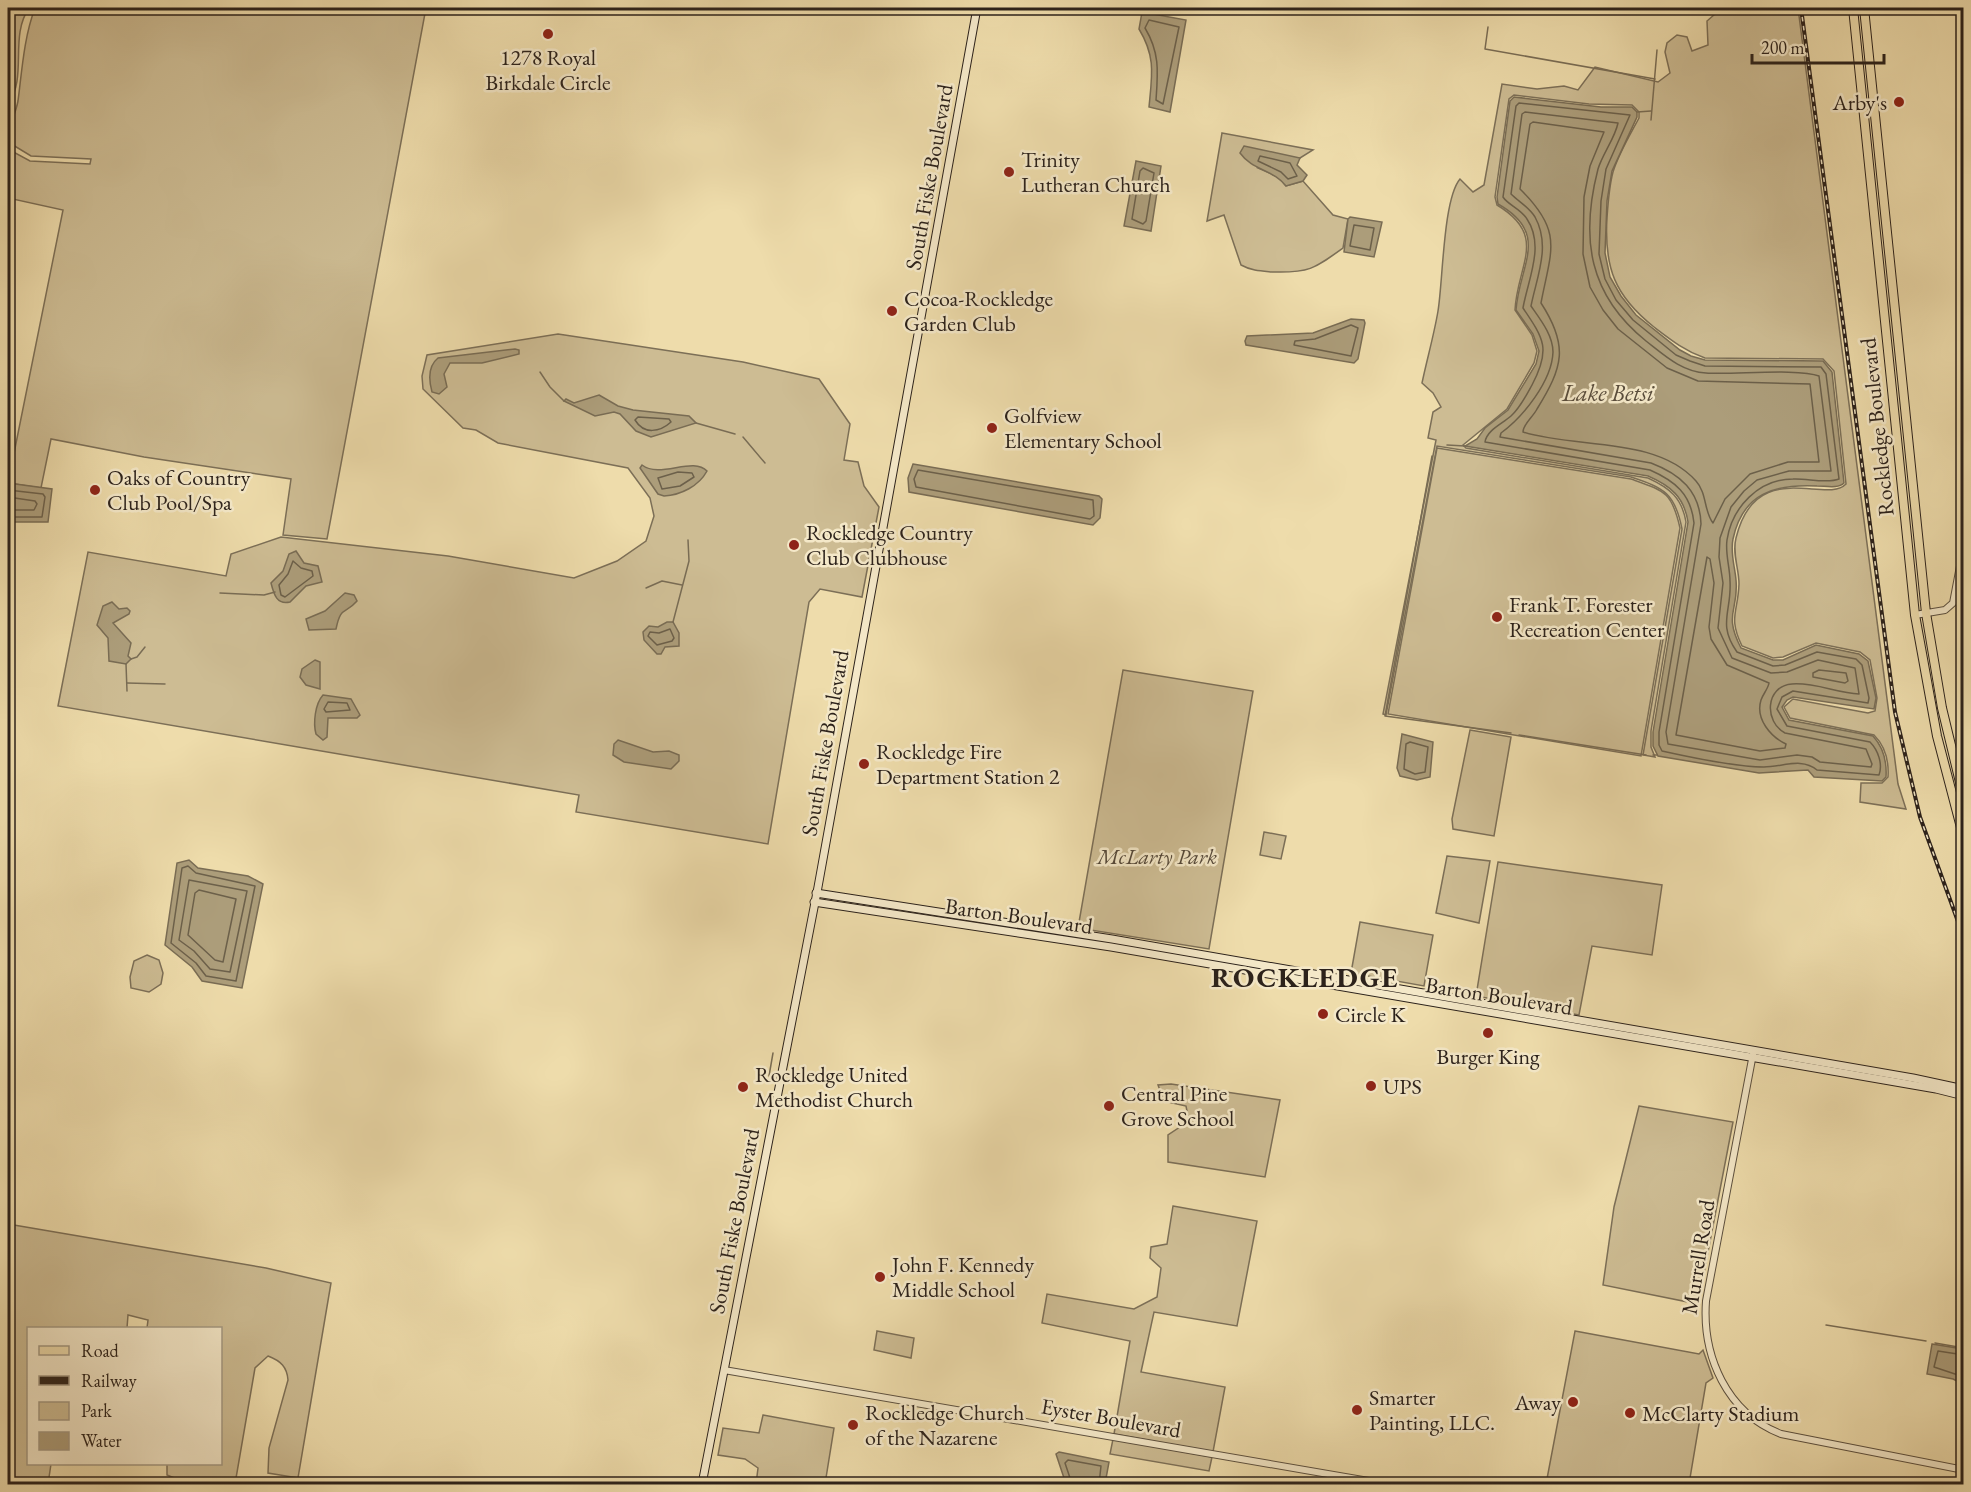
<svg xmlns="http://www.w3.org/2000/svg" width="1971" height="1492" font-family="'EB Garamond',serif">
	<style>
		.green { fill: #cdbc93; stroke: #7c6f57; stroke-width: 1.5 }
		.water { fill: #ac9d7a; stroke: #796c54; stroke-width: 1.5 }
		.lines { fill: none; stroke-linecap: round; stroke-linejoin: round }
		.shore { stroke: #6c604a; stroke-width: 1.5 }
		.stream { stroke: #796c54; stroke-width: 1.5 }
		.tertiary-casing { stroke: #5c503f; stroke-width: 8 }
		.secondary-casing { stroke: #2c221b; stroke-width: 9 }
		.primary-casing { stroke: #2c221b; stroke-width: 10 }
		.tertiary { stroke: #f4e8c8; stroke-width: 6 }
		.secondary { stroke: #f4e8c8; stroke-width: 7 }
		.primary { stroke: #eedcab; stroke-width: 8 }
		.rail-casing { stroke: #2c221b; stroke-width: 4 }
		.rail { stroke: #f4e8c8; stroke-width: 1.5; stroke-dasharray: 4.5; stroke-linecap: butt }
		.poi-dot { fill: #8f2418; stroke: #f4e8c8; stroke-width: 2 }
		.labels { text-anchor: middle; dominant-baseline: central; stroke-width: 5; stroke-linejoin: round; paint-order: stroke }
		.poi-label { font-size: 22px; fill: #2c221b; stroke: #f4e8c8; text-anchor: start }
		.street-label { font-size: 22px; fill: #2c221b; stroke: #f4e8c8 }
		.park-label { font-size: 22px; font-style: italic; fill: #544839; stroke: #f4e8c8 }
		.water-label { font-size: 24px; font-style: italic; fill: #594d3c; stroke: #f4e8c8 }
		.district-label { font-size: 28px; font-weight: bold; letter-spacing: 1.5px; fill: #2c221b; stroke: #f4e8c8 }
	</style>
	<rect width="100%" height="100%" fill="#eedcab"/>
	<filter id="stains"><feTurbulence type="fractalNoise" baseFrequency=".00333" numOctaves="4"/><feColorMatrix values="0 0 0 0 .2 0 0 0 0 .09 0 0 0 0 .02 0 0 0 .5 -.17"/></filter>
	<radialGradient id="worn" r=".72"><stop offset=".6" stop-color="#630" stop-opacity="0"/><stop offset="1" stop-color="#630" stop-opacity=".3"/></radialGradient>
	<g class="green">
		<path d="M8 8H29C9 37 28 76 8 105Z"/>
		<path d="M35 8H426L327 539 283 535 291 479 144 457 51 439 41 488 8 483 63 210 8 198V149L30 161 90 164 91 159 31 156 8 142C8 124 15 117 18 101 22 70 24 37 35 8Z"/>
		<path d="M1722 8H1798L1898 784 1906 809 1860 802 1861 783H1882L1888 777C1889 761 1886 747 1874 735L1790 718 1784 707 1793 699 1868 713 1875 711 1877 698 1870 660 1860 652 1816 643 1783 657 1773 658 1742 646C1728 617 1738 613 1739 584 1739 568 1732 554 1736 538 1756 456 1826 505 1846 484L1834 371 1823 359 1705 358C1685 351 1671 340 1654 327 1615 296 1604 268 1607 218 1608 203 1609 187 1613 172 1619 153 1630 135 1639 118V112L1632 105 1589 104 1514 95 1509 99 1495 197 1497 205C1549 236 1517 265 1515 310L1532 335 1537 351 1534 363 1507 409 1463 445 1466 448 1648 478C1670 488 1682 498 1686 522L1651 731V747L1655 757 1643 755 1682 529C1675 493 1664 488 1631 477L1437 446 1386 715 1383 714 1436 440 1428 438 1433 412 1441 407 1433 393 1422 383C1427 359 1434 335 1438 311 1443 281 1443 199 1460 179L1473 192 1484 185 1502 84 1537 89 1564 86 1578 90 1595 67 1658 82 1670 73 1665 52 1667 43 1677 35 1687 37 1692 51 1708 45 1707 21Z"/>
		<path d="M1222 133 1313 150 1300 158 1258 168 1278 177 1286 186 1303 181 1333 215 1348 219 1343 248C1314 269 1309 273 1273 272 1261 271 1252 271 1241 265L1224 215 1207 221Z"/>
		<path d="M558 334 743 362 819 379 850 424 844 460 858 462 864 486 879 507 862 597 820 589 809 602 768 844 576 812 579 795 58 706 88 552 226 576 231 554 281 537 448 556 574 578 617 561 646 541 654 516 650 498 628 468 498 443 476 430 463 428 423 389 422 376 427 355Z"/>
		<path d="M1437 448 1631 479C1665 491 1672 492 1680 528L1641 756 1388 714Z"/>
		<path d="M1123 670 1253 691 1209 949 1078 928Z"/>
		<path d="M1470 730 1511 737 1494 836 1453 829 1452 819Z"/>
		<path d="M1264 832 1286 836 1281 859 1260 855Z"/>
		<path d="M1447 856 1490 861 1479 923 1436 913Z"/>
		<path d="M1498 862 1662 885 1652 955 1592 946 1579 1015 1476 996Z"/>
		<path d="M1360 922 1433 935 1424 986 1351 973Z"/>
		<path d="M147 955 159 960 163 973 161 984 149 992 131 988 130 977 134 961Z"/>
		<path d="M1171 1084 1280 1100 1265 1177 1168 1162V1135L1189 1121 1186 1106 1164 1101 1158 1085Z"/>
		<path d="M1639 1106 1733 1122 1698 1304 1603 1285 1614 1207Z"/>
		<path d="M1173 1206 1257 1221 1237 1326 1154 1312 1141 1372 1225 1387 1213 1452 1114 1434 1130 1341 1042 1323 1047 1294 1134 1309 1157 1297 1161 1268 1150 1258 1151 1247 1167 1244Z"/>
		<path d="M8 1224 266 1268 331 1283 298 1478 268 1473 269 1448 288 1380C287 1367 281 1361 268 1356L255 1368 235 1484H178L177 1479 167 1475V1464H220V1328H147L148 1320 128 1315 127 1328H28V1464H51L48 1484 8 1478Z"/>
		<path d="M877 1331 914 1338 911 1358 874 1350Z"/>
		<path d="M1575 1331 1699 1354 1703 1350 1713 1378 1706 1383 1689 1484H1546Z"/>
		<path d="M763 1415 834 1428 825 1484H756L758 1468 745 1459 718 1455 723 1428 759 1433Z"/>
		<path d="M1113 1439 1212 1457 1209 1471 1110 1454Z"/>
	</g>
	<g class="water">
		<path d="M1142 12 1186 20 1170 112 1149 107C1152 75 1156 57 1139 29Z"/>
		<path d="M1514 97 1601 107H1632L1637 112V117L1612 171 1607 201 1605 253 1610 277 1621 296 1636 315 1680 350 1691 356 1705 360 1823 361 1832 372 1844 483C1838 489 1826 486 1817 486 1776 484 1743 492 1733 539 1730 553 1735 567 1736 580 1739 611 1723 613 1741 648L1773 660H1783L1816 645 1859 654 1868 661 1876 698 1874 709 1793 697 1787 700 1782 707 1789 720 1873 736C1884 748 1887 761 1886 777L1882 781 1814 777 1808 770 1759 773 1658 756 1653 746V732L1688 522C1684 497 1671 486 1648 476L1465 446 1477 439 1485 428 1508 410 1536 364 1539 351 1533 334 1516 310C1519 265 1551 234 1498 204L1497 197 1510 101Z"/>
		<path d="M1244 146 1300 158 1297 165 1307 175 1303 181 1286 186C1274 170 1252 170 1240 153Z"/>
		<path d="M1136 161 1161 166 1151 231 1124 226Z"/>
		<path d="M1350 217 1382 222 1374 257 1344 252 1348 219Z"/>
		<path d="M1351 319 1364 320 1365 323 1358 359 1354 363 1246 345 1245 341 1247 336 1313 333Z"/>
		<path d="M515 349 519 350V354L482 363H450L444 374 447 387 439 394 432 392C429 381 428 366 438 358Z"/>
		<path d="M599 395 618 406 633 410 689 416 696 423 651 437 636 431 620 414 614 412 595 416 564 401 566 399 574 403Z"/>
		<path d="M913 464 1099 496 1102 499 1100 518 1093 525 909 492 908 478Z"/>
		<path d="M642 465C660 479 693 456 707 471 699 486 681 495 664 496L658 494 640 468Z"/>
		<path d="M8 483 52 489 48 522H8Z"/>
		<path d="M296 551 304 563 318 566 322 582 306 586 290 602C277 605 274 595 271 583L283 571 289 554Z"/>
		<path d="M345 593 354 595 357 601C345 615 341 605 336 629L309 630 306 619 325 611Z"/>
		<path d="M112 602 119 609 127 608 130 611 129 614 113 623 131 643 128 656 131 659 126 664 109 661 108 638 97 625 103 606Z"/>
		<path d="M667 622H673L679 633V646L665 647 661 654H657L644 640 643 632 649 626 658 627Z"/>
		<path d="M315 660 320 662V689L306 685 300 677 302 669Z"/>
		<path d="M323 695 351 699 360 715 357 718H328L327 737 323 740 316 734C313 723 315 704 323 695Z"/>
		<path d="M1402 734 1433 742 1430 777 1417 780 1400 776 1397 768Z"/>
		<path d="M618 740 653 752 669 751 679 755V761L671 769 624 762 613 755 614 744Z"/>
		<path d="M189 860 198 868 248 876 263 884 242 988 202 981 192 967 165 945 177 863Z"/>
		<path d="M1932 1344 1963 1349V1360L1959 1361 1963 1374V1384L1953 1379 1927 1374Z"/>
		<path d="M1059 1452 1109 1462 1105 1484H1066L1056 1454Z"/>
	</g>
	<g class="lines">
		<g class="shore">
			<path d="M1149 20 1179 27 1163 104 1156 100C1158 72 1160 53 1145 28Z"/>
			<path d="M1519 103 1630 115 1606 169 1601 201 1599 254 1605 279 1616 300 1633 320 1676 355 1690 361 1705 366 1821 367 1826 374 1839 479C1827 484 1806 478 1793 479 1759 479 1732 507 1727 540 1725 554 1730 567 1730 581 1732 611 1717 624 1737 652L1773 666 1785 665 1817 652 1856 659 1862 665 1869 698 1868 703 1793 691 1782 697 1777 709 1787 726 1870 742C1878 750 1883 764 1879 775L1817 770C1802 757 1782 767 1764 767 1737 767 1689 757 1662 751L1659 745V732L1694 523C1691 494 1675 481 1650 470L1485 442C1487 430 1502 424 1511 416 1520 408 1526 396 1532 385 1551 349 1544 339 1523 308 1528 279 1545 246 1527 219 1521 209 1508 205 1503 197L1516 106Z"/>
			<path d="M1525 112 1618 123C1615 138 1603 153 1598 169 1580 239 1589 295 1646 341 1664 355 1682 372 1706 373 1732 375 1799 368 1819 376L1831 471H1789L1757 480 1744 491 1731 507 1720 538 1719 557 1723 583 1718 628 1732 658 1771 673 1787 672 1818 660 1855 668 1859 694C1837 693 1814 682 1792 684 1765 686 1764 722 1785 733L1866 749 1872 764 1871 767 1820 762 1812 757 1797 755 1760 760 1668 744 1666 732 1701 524C1700 491 1680 474 1651 463L1500 437 1501 433C1523 417 1552 381 1553 352 1553 335 1540 319 1531 306 1537 276 1551 246 1535 217 1529 207 1519 202 1511 194L1522 114Z"/>
			<path d="M1533 122 1604 132 1590 166 1584 197 1583 254 1590 287 1603 310 1618 329 1667 368 1698 381 1810 384 1819 462H1788L1750 474 1725 499 1713 523C1704 512 1707 493 1696 481 1656 436 1576 449 1523 432 1523 424 1533 417 1537 409 1563 367 1569 346 1541 303 1551 250 1564 232 1520 189L1530 124Z"/>
			<path d="M1260 156 1290 163 1297 176 1288 179 1281 172 1258 161Z"/>
			<path d="M1143 168 1154 173 1146 221 1143 224 1132 219 1140 171Z"/>
			<path d="M1354 225 1374 228 1370 250 1350 246Z"/>
			<path d="M1351 325 1358 328 1351 356 1294 345 1295 341 1315 339Z"/>
			<path d="M638 417 669 419 671 422C660 432 644 435 635 420Z"/>
			<path d="M918 470 1093 500 1094 516 1090 519 916 487 914 479Z"/>
			<path d="M678 472 692 473 694 477 680 486 662 489 658 478Z"/>
			<path d="M8 490 43 494 45 497 42 517H8"/>
			<path d="M8 497 35 501 37 504 34 510H8"/>
			<path d="M1707 557 1710 559 1714 583 1709 627 1711 639 1727 665 1769 683C1768 689 1763 694 1761 700 1755 719 1771 737 1786 744L1785 748 1760 751 1676 735Z"/>
			<path d="M293 561 301 568 312 571 313 576 285 597 281 595 279 585 288 574Z"/>
			<path d="M670 629 674 638 672 641 657 645 648 636 650 632 659 633Z"/>
			<path d="M1819 670 1846 673 1848 681 1845 683 1813 677V673Z"/>
			<path d="M328 702 347 703 350 710 326 712 324 709Z"/>
			<path d="M1410 742 1428 747 1425 772 1415 774 1404 769 1406 744Z"/>
			<path d="M188 866 196 873 255 886 236 981 206 976 196 963 171 943 182 868Z"/>
			<path d="M189 880 247 891 230 972 210 969 194 951 179 940Z"/>
			<path d="M199 890 236 899 223 962 215 960 188 935 195 893Z"/>
			<path d="M1964 1355 1938 1351 1934 1367 1964 1377"/>
			<path d="M1072 1484 1065 1463 1068 1460 1101 1466 1099 1484"/>
		</g>
		<g class="stream">
			<path d="M1488 27 1485 49 1655 79"/>
			<path d="M1637 112 1651 111"/>
			<path d="M1651 120 1657 50"/>
			<path d="M540 372 550 387 564 401"/>
			<path d="M696 423 735 434"/>
			<path d="M743 437 765 463"/>
			<path d="M1447 445 1465 446"/>
			<path d="M1432 456 1385 716 1511 733"/>
			<path d="M646 588 662 581 682 585"/>
			<path d="M220 593 264 595 275 592"/>
			<path d="M673 622 689 561 688 540"/>
			<path d="M131 659 137 657 145 647"/>
			<path d="M126 664 127 691"/>
			<path d="M127 683 165 684"/>
			<path d="M1519 735 1646 755"/>
			<path d="M1653 755H1657"/>
			<path d="M769 1076 773 1053"/>
			<path d="M1826 1325 1926 1341"/>
			<path d="M1935 1343 1964 1348"/>
		</g>
		<defs>
			<g id="tertiary">
				<path d="M1915 615 1945 610 1953 603 1964 545"/>
				<path d="M1753 1054 1706 1301C1702 1357 1727 1413 1781 1434L1964 1470"/>
				<path d="M724 1370 1386 1484"/>
			</g>
			<g id="secondary">
				<path d="M816 893 1112 939 1913 1078 1964 1089"/>
				<path d="M814 902 1111 947 1936 1089 1964 1096"/>
				<path d="M702 1484 818 887 977 8"/>
			</g>
			<g id="primary">
				<path d="M1853 8 1915 615 1937 736 1964 839"/>
				<path d="M1864 8 1926 613 1942 708 1964 799"/>
			</g>
		</defs>
		<use href="#tertiary" class="tertiary-casing"/>
		<use href="#secondary" class="secondary-casing"/>
		<use href="#primary" class="primary-casing"/>
		<use href="#tertiary" class="tertiary"/>
		<use href="#secondary" class="secondary"/>
		<use href="#primary" class="primary"/>
		<defs>
			<path id="rail" d="M1801 8 1895 712 1920 817 1964 938"/>
		</defs>
		<use href="#rail" class="rail-casing"/>
		<use href="#rail" class="rail"/>
	</g>
	<g class="poi-dot">
		<circle cx="548" cy="34" r="6"/>
		<circle cx="1899" cy="102" r="6"/>
		<circle cx="1009" cy="172" r="6"/>
		<circle cx="892" cy="311" r="6"/>
		<circle cx="992" cy="428" r="6"/>
		<circle cx="95" cy="490" r="6"/>
		<circle cx="794" cy="545" r="6"/>
		<circle cx="1497" cy="617" r="6"/>
		<circle cx="864" cy="764" r="6"/>
		<circle cx="1323" cy="1014" r="6"/>
		<circle cx="1488" cy="1033" r="6"/>
		<circle cx="1371" cy="1086" r="6"/>
		<circle cx="743" cy="1087" r="6"/>
		<circle cx="1109" cy="1106" r="6"/>
		<circle cx="880" cy="1277" r="6"/>
		<circle cx="1573" cy="1402" r="6"/>
		<circle cx="1357" cy="1410" r="6"/>
		<circle cx="1630" cy="1413" r="6"/>
		<circle cx="853" cy="1425" r="6"/>
	</g>
	<g class="labels">
		<g class="poi-label">
			<text x="548" y="57" text-anchor="middle">1278 Royal<tspan x="548" dy="25">Birkdale Circle</tspan></text>
			<text x="1887" y="102" text-anchor="end">Arby's</text>
			<text x="1021" y="159">Trinity<tspan x="1021" dy="25">Lutheran Church</tspan></text>
			<text x="904" y="298">Cocoa-Rockledge<tspan x="904" dy="25">Garden Club</tspan></text>
			<text x="1004" y="415">Golfview<tspan x="1004" dy="25">Elementary School</tspan></text>
			<text x="107" y="477">Oaks of Country<tspan x="107" dy="25">Club Pool/Spa</tspan></text>
			<text x="806" y="532">Rockledge Country<tspan x="806" dy="25">Club Clubhouse</tspan></text>
			<text x="1509" y="604">Frank T. Forester<tspan x="1509" dy="25">Recreation Center</tspan></text>
			<text x="876" y="751">Rockledge Fire<tspan x="876" dy="25">Department Station 2</tspan></text>
			<text x="1335" y="1014">Circle K</text>
			<text x="1488" y="1056" text-anchor="middle">Burger King</text>
			<text x="755" y="1074">Rockledge United<tspan x="755" dy="25">Methodist Church</tspan></text>
			<text x="1383" y="1086">UPS</text>
			<text x="1121" y="1093">Central Pine<tspan x="1121" dy="25">Grove School</tspan></text>
			<text x="892" y="1264">John F. Kennedy<tspan x="892" dy="25">Middle School</tspan></text>
			<text x="1369" y="1397">Smarter<tspan x="1369" dy="25">Painting, LLC.</tspan></text>
			<text x="1561" y="1402" text-anchor="end">Away</text>
			<text x="865" y="1412">Rockledge Church<tspan x="865" dy="25">of the Nazarene</tspan></text>
			<text x="1642" y="1413">McClarty Stadium</text>
		</g>
		<g class="street-label">
			<text transform="translate(929 177) rotate(-80)">South Fiske Boulevard</text>
			<text transform="translate(1877 427) rotate(-96)">Rockledge Boulevard</text>
			<text transform="translate(825 743) rotate(-80)">South Fiske Boulevard</text>
			<text transform="translate(1019 916) rotate(8)">Barton Boulevard</text>
			<text transform="translate(1499 996) rotate(9)">Barton Boulevard</text>
			<text transform="translate(734 1221) rotate(-79)">South Fiske Boulevard</text>
			<text transform="translate(1698 1257) rotate(-81)">Murrell Road</text>
			<text transform="translate(1111 1418) rotate(10)">Eyster Boulevard</text>
		</g>
		<g class="park-label">
			<text x="1157" y="856">McLarty Park</text>
		</g>
		<g class="water-label">
			<text x="1608" y="392">Lake Betsi</text>
		</g>
		<g class="district-label">
			<text x="1305" y="977">ROCKLEDGE</text>
		</g>
	</g>
	<rect width="1971" height="1492" fill="none" stroke="#eedcab" stroke-width="30"/>
	<rect x="9" y="9" width="1953" height="1474" fill="none" stroke="#2c221b" stroke-width="3"/>
	<rect x="15" y="15" width="1941" height="1462" fill="none" stroke="#2c221b" stroke-width="1.5"/>
	<rect x="27" y="1327" width="195" height="138" fill="#f4e8c8" stroke="#a49983" stroke-width="1.5"/>
	<rect x="39" y="1346" width="30" height="9" fill="#eedcab" stroke="#a49983" stroke-width="1.5"/>
	<text x="81" y="1357" font-size="18" fill="#2c221b">Road</text>
	<rect x="39" y="1376" width="30" height="9" fill="#2c221b" stroke="#a49983" stroke-width="1.5"/>
	<text x="81" y="1387" font-size="18" fill="#2c221b">Railway</text>
	<rect x="39" y="1402" width="30" height="18" fill="#cdbc93" stroke="#a49983" stroke-width="1.5"/>
	<text x="81" y="1417" font-size="18" fill="#2c221b">Park</text>
	<rect x="39" y="1432" width="30" height="18" fill="#ac9d7a" stroke="#a49983" stroke-width="1.5"/>
	<text x="81" y="1447" font-size="18" fill="#2c221b">Water</text>
	<path d="M1752 54v9h132v-9" fill="none" stroke="#2c221b" stroke-width="3"/>
	<text x="1761" y="54" font-size="18" fill="#2c221b" stroke="#f4e8c8" stroke-width="4.5" paint-order="stroke">200 m</text>
	<rect width="100%" height="100%" filter="url(#stains)"/>
	<rect width="100%" height="100%" fill="url(#worn)"/>
</svg>
